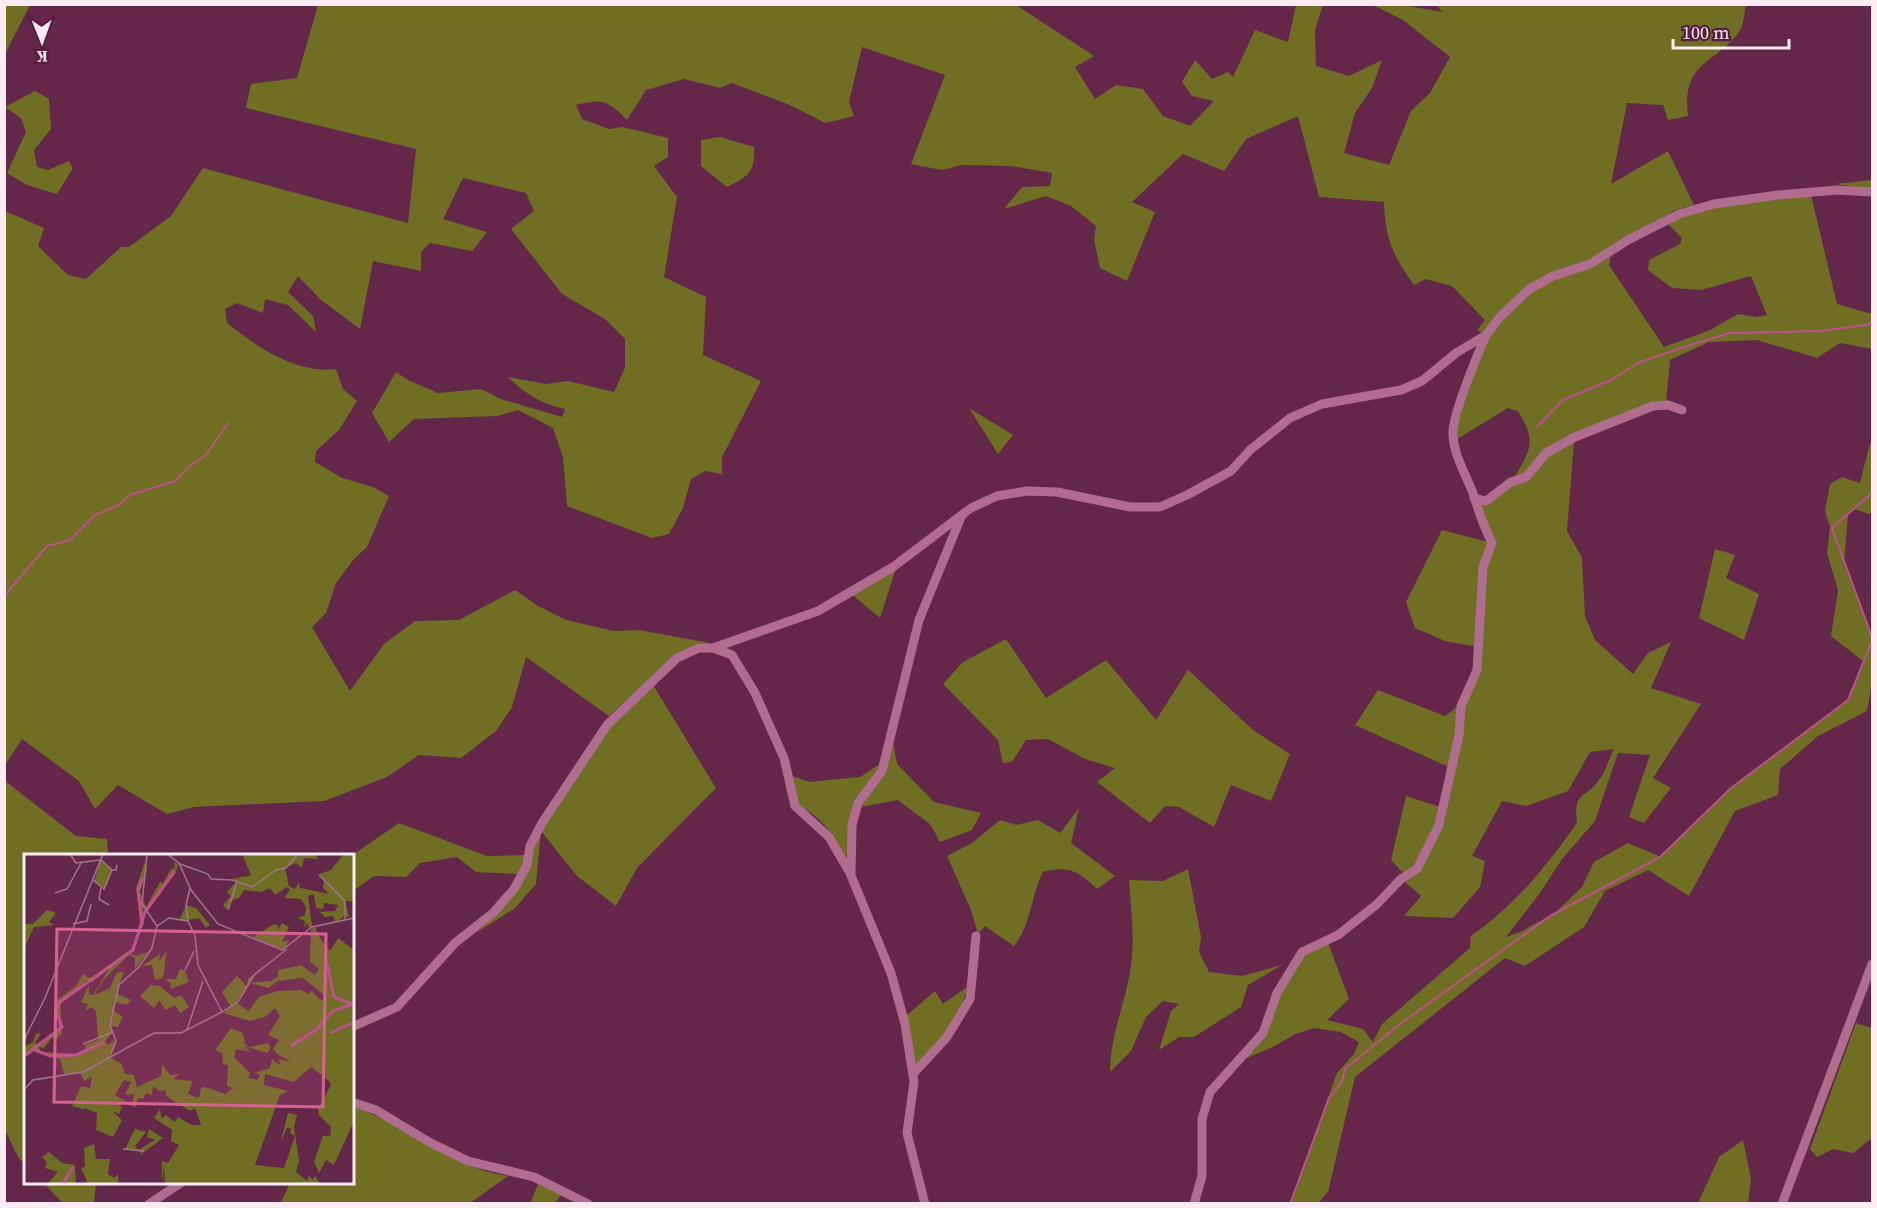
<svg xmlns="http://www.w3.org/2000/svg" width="1877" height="1208" font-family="'Source Serif 4',serif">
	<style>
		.green { fill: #6f6e22 }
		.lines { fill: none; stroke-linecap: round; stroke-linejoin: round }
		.stream { stroke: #bf508e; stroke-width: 2 }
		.minor { stroke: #b16d90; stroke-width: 9 }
		.inset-river { fill: none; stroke: #bf508e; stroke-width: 3 }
		.inset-road { fill: none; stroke: #a0758d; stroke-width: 1.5 }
		.view { fill: #d66290; fill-opacity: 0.15; stroke: #d66290; stroke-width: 3 }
		.inset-edge { fill: none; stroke: #fbebf2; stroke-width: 3 }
	</style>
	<rect width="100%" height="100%" fill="#642749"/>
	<g class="green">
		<path d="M5 4 30 5 5 54 4 5Z"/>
		<path d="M318 5H1016L1094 56 1075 67 1095 99 1116 85 1143 89 1163 116 1190 126 1214 101 1192 96 1182 82 1195 60 1212 79 1228 72 1233 77 1255 30 1288 42 1296 5H1323L1315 30 1316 66 1349 76 1382 60 1372 88 1355 113 1344 153 1389 165 1411 111 1430 93 1450 57 1403 20 1373 5H1403L1442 12 1437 5H1746C1744 12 1744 26 1739 32 1714 66 1682 60 1688 116L1668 120 1663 105 1627 103 1611 184 1668 151 1694 205 1675 210 1589 262 1553 272 1483 333 1477 330 1485 320 1452 286 1425 279 1414 285C1393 256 1385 239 1384 202L1319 197 1298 116 1246 139 1224 171 1183 154 1132 202 1155 212 1127 281 1100 268 1094 240 1096 226 1071 206 1046 196 1004 209 1022 187 1050 186 1052 173 1011 166 961 165 942 170 911 164 945 75 862 47 849 102 854 116 825 123 790 105 732 83 720 88 684 79 646 90 627 120C608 101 603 98 576 105L582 119 609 129 623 127 668 138V157L654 166 677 197 664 277 706 297 703 355 761 381 722 457V474L705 471 691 479 683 508 669 534 652 538 567 506 563 457 553 428 518 410 497 416 414 419 389 442 372 413 396 372 408 380 438 393 481 389 501 399 562 417 565 409C542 404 525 394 508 377L546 384 568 381 614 392 625 368V339L605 319 562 294 511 229 534 211 526 193 463 178 443 219 487 232 472 251 430 243 421 252V271L373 261 360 329 321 300 298 276 288 292 313 316 316 332 288 305 265 299 263 313 237 303 225 309 227 323C257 347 297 374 336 369L343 389 357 401 339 430 316 451 315 462 342 478 373 487 389 496 367 547 354 559 336 583 326 613 312 627 350 691 384 644 415 621 459 620 515 590 538 606 566 620 614 631 639 630 710 643 675 657 609 716 526 657 512 707 496 731 461 758 419 755 387 777 324 801 193 807 167 814 118 785 95 809 79 781 22 739 5 765V211L44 228 38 246 68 275 86 279 121 247H129L171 216 203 168 408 223 416 149 246 108 251 84 297 78Z"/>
		<path d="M35 91 49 99 51 129 34 150 37 167 48 170 69 161 73 168 57 194 27 185 7 173 26 132 21 118 5 107Z"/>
		<path d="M720 137 754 147C756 172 747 177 727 187L701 166V140Z"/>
		<path d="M1872 180V189L1835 184Z"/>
		<path d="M1811 195 1837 304 1872 314V349L1840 343 1817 358 1757 340 1709 342 1670 360 1666 402 1655 401 1573 435 1525 475 1514 478C1531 449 1537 442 1518 411L1508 408 1457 439 1455 433C1465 401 1473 365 1489 336 1514 291 1566 274 1611 256L1609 265 1664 347 1710 330 1738 314 1756 317 1767 315 1751 276 1701 290 1672 288 1648 270 1649 260 1680 244 1682 238 1669 225 1679 214 1722 205Z"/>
		<path d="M969 408 1013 435 998 454Z"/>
		<path d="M1574 442 1567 531 1582 558 1585 616 1595 640 1633 674 1648 653 1671 642 1651 688 1701 704 1653 778 1671 788 1644 823 1629 817 1650 755 1618 753 1595 821 1562 859 1540 893 1506 937 1520 932 1555 913 1582 887 1594 862 1628 843 1661 857 1731 788 1848 700 1864 662 1831 636 1838 590 1827 553 1830 527 1825 511 1830 484 1842 477 1860 483 1870 443H1872V512L1869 514 1855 509 1848 515 1844 562 1872 637V682L1867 711 1818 736 1780 769 1778 795 1735 811 1689 896 1648 870 1605 891 1584 927 1525 966 1505 958 1355 1077 1328 1192 1318 1203H1290L1337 1073 1354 1054 1359 1042 1341 1032 1314 1028 1295 1034 1273 1047 1237 1062 1263 1033 1277 993 1302 952 1327 940 1349 999 1327 1020 1363 1029 1373 1042 1382 1024 1470 948 1471 936C1517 903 1544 869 1577 823 1573 790 1585 800 1599 780 1606 771 1609 758 1614 749L1590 752 1568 791 1526 806 1502 801 1472 856 1485 861 1480 887 1453 918 1404 916 1421 896 1405 882 1420 872 1444 824 1462 736 1451 768 1355 725 1378 690 1445 716C1470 700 1477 675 1478 647L1445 641 1415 628 1406 602 1442 530 1492 543 1477 500 1487 504 1548 455Z"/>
		<path d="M1715 549 1735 555 1726 578 1759 594 1744 640 1699 618Z"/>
		<path d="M898 562 880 618 848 591Z"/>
		<path d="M1006 639 1046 698 1106 660 1156 720 1188 670 1253 730 1290 754 1271 801 1231 785 1214 827 1179 807 1165 806 1150 823 1097 782 1115 768 1085 759 1048 739 1026 740 1012 762 1003 763 998 740 943 684 963 662Z"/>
		<path d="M653 685 716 788 637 868 616 906 577 876 541 831 536 884 515 908 476 933 499 913 541 830 610 727Z"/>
		<path d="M893 743 897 764 934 802 981 813 972 830 940 842 930 824 898 800 861 807 886 771Z"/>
		<path d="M881 763 850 826 846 859C834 835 822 817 798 805L789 775 809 782 860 777Z"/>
		<path d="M5 781 76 836 107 839 108 855 26 856 25 1165 18 1157 5 1130Z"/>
		<path d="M1406 796 1440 807C1434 830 1424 860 1404 874L1391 860Z"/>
		<path d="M1079 808 1071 843 1115 876 1097 889C1079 871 1068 865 1043 872 1031 896 1031 925 1014 946L985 926 978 934 971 910 947 856 972 843 1000 820 1016 825 1038 820 1060 833Z"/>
		<path d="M399 823 487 856 524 855V864L517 874 476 872 457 857 420 863 406 877 374 876 353 891 351 856Z"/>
		<path d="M1188 869 1201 937 1199 952 1209 972 1242 976 1282 965 1248 985 1241 1007 1194 1037H1179L1159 1050 1171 1011 1179 1004 1163 1001 1146 1017 1131 1051 1110 1072C1110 1039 1123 1008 1129 977 1136 945 1131 911 1129 880L1163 881Z"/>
		<path d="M967 987C962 1018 935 1045 915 1067L907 1015 935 991 943 1004Z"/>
		<path d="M1856 1023 1872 1028V1138L1853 1153 1833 1149 1817 1157 1810 1149Z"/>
		<path d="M353 1107C408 1124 449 1168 508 1176L470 1203 280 1204 290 1183 352 1182Z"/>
		<path d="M1743 1140 1751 1179 1748 1203H1698L1719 1157Z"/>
		<path d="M43 1183H96L94 1203H63Z"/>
		<path d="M538 1184 561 1195 555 1203 530 1204Z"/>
	</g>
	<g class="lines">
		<g class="stream">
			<path d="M1537 427 1563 400 1611 380 1640 362 1693 344 1730 333 1819 331 1872 324"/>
			<path d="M1872 493 1832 528 1872 637"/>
			<path d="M4 596 47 546 70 540 95 515 119 505 130 495 175 481 188 467 206 455 228 423"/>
			<path d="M1290 1204 1329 1098 1342 1082 1345 1069 1400 1024 1550 916 1660 857 1731 788 1848 700 1872 641"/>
		</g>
		<g class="minor">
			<path d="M1474 498 1486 501 1511 482 1526 477 1546 453 1575 437 1653 406 1668 405 1682 410"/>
			<path d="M713 648 818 611 893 567 971 508 997 496 1027 491 1057 492 1130 507H1160L1187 495 1231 471 1250 450 1290 418 1322 404 1401 390 1422 381 1456 353 1486 335 1500 317 1528 290 1553 276 1590 264 1628 240 1679 214 1714 204 1778 195 1837 190 1872 192"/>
			<path d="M851 873 852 825 858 803 882 771 919 620 961 517"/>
			<path d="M352 1027 397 1007 455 943 493 913 514 889 527 865 530 846 542 823 607 725 677 658 699 648H713L732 655 755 693 784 758 795 806 829 837 850 873 891 973 905 1024 914 1082 907 1133 925 1204"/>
			<path d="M913 1074 947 1037 970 999 976 936"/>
			<path d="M352 1102 376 1110 429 1142 468 1161 534 1177 588 1204"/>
			<path d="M149 1204 182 1182"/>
			<path d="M1194 1204 1202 1176V1119L1210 1092 1263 1033 1277 993 1302 952 1338 935 1376 905 1401 879 1417 869 1439 825 1459 735 1461 706 1477 670 1483 567 1492 543C1484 527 1479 513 1474 496 1467 476 1454 457 1453 435 1451 417 1478 354 1486 335"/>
			<path d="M1782 1204 1872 964"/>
		</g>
	</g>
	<g transform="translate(24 854)">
		<rect width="330" height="330" fill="#642749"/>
		<path d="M218 0H273L270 4 275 0H291L294 5 280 4 278 14 272 9 261 14 265 32 271 35 275 28 276 34 305 40 299 34 300 26 295 20 307 16 320 0H330V47H321L325 63 320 62 313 68 297 71 311 67 309 62 301 63 296 58 311 57 314 51 300 49 299 55 292 54 290 40 284 42 288 72 285 75 284 69 280 73 281 67 273 64 281 61 282 53 277 45 260 44 266 36 263 33 251 41 246 34 237 38 220 36 215 44 206 47 203 56 199 51 207 42 203 38 212 28 216 29 208 25 227 21ZM77 5 88 16 81 34 70 28ZM121 8 123 16 116 38 122 53 136 28 139 29 147 15 151 14 150 8 154 10 153 15 141 31 122 55 119 54 120 69 107 100 113 102 124 98 111 115V104L105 101 81 124 70 141 86 134 93 118H100L92 139 107 146 103 151 91 148 89 156 99 163 94 173 87 172 89 178 81 187 84 191 91 186 87 204 97 209 101 220 110 221 113 233 137 222 138 210 146 221 156 220 149 225 169 227 164 240 175 244 177 234 181 233 201 240 209 234 216 236 203 232 204 212 198 209 199 200 191 196 207 174 219 179 221 190 225 193 244 189 247 193 243 199 220 192 227 198 212 195 210 203 226 219 224 224 233 226 236 221 230 219 246 214 248 205 257 212 254 205 267 208 252 199 249 195 255 186 244 181 256 162 251 154 241 163 226 167 199 159 213 149 225 157 235 143 254 137 277 136 284 140 287 137 298 147 301 142 279 124 254 127 244 134 226 129 247 127 254 122V116L277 111 291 121 295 115 286 108 287 75 292 73 293 80 306 97 314 84 330 96V267L310 311 302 306 295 319 290 308 299 282H306L307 273 295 261 294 254 307 231 305 227 287 213 270 228 241 220 240 231 264 237 256 241 231 311 260 314 271 282 266 279 267 274H263L257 287 264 259 273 261 270 273 275 306 272 318 283 327 285 322 289 326 291 322 296 330H141L140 311 138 330V307L144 309 155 291 147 287 148 276 130 264 136 255 138 265 142 261 151 268 154 263 168 271H177L171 254 166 257 142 242V236L135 237 129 232 128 241 122 239 119 245 114 244 112 253 93 248 98 253 95 260 88 257 98 266 89 283 72 276 73 259 60 254 58 261 59 255 48 252 57 232 66 234 68 223 60 227 56 219 40 220 36 205 10 197 0 204V193L9 188 12 179 17 180 11 189 15 192 35 175 33 146 52 132 59 120 65 124 71 121 107 95 117 73 112 34ZM85 115 69 141 65 140V131L57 148 64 150 61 157 67 153 72 157 74 186 79 184 61 191V197L55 200 16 198 15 192 19 195 28 184 32 185 38 179 36 148 63 126 68 128ZM100 226 107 228 101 241 110 240 108 251 91 241ZM162 51 172 54 186 71 182 74 175 64 155 67ZM23 56 32 59 25 68 30 71 10 73 0 94V70H9ZM258 69 265 73 258 88 265 86 260 96 229 83 250 70 254 71 253 77ZM143 97 139 124 131 126 128 111 118 112 136 100 135 107ZM156 115 161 117 165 128 146 135 147 130 141 125H152ZM233 118 213 147 207 153 198 138 213 122 223 132 224 125ZM127 131 136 132 150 144 157 141 165 153 156 159 151 151 142 156 135 147 130 154 116 142ZM111 275 122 278 111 292 114 296 131 286 123 283 125 275 139 284 116 301 117 298 101 295ZM70 290 72 305H86L84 320 90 324 94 320V330H64L57 314 61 313 60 294ZM25 298 38 309 51 311 52 330H23L34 318 21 314 23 308 18 303Z" fill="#6f6e22" fill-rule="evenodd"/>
		<path class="inset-river" d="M118 71 114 36 119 24M303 109 310 143 330 151M307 179 330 168M267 192 293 175 309 157 329 150M11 196 26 202 52 201 80 188M0 202 38 173 32 157 36 148 109 96 121 58 151 17M39 330 49 313"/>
		<path class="inset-road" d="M46 0 52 9 76 6M123 0 118 50 133 72M143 0 155 9 167 36 194 70 258 96 288 73 330 64M76 5 88 16H92L93 11M156 10 184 20 187 25 208 26 228 33 252 16 262 14 274 0M295 21 321 47V65M68 25 80 35 88 16M77 34 75 45 85 51M31 39 43 35 57 9M204 56 213 28M164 67 171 82 174 111 198 158 214 148 230 121 263 95M49 70 63 67 67 50M161 116 170 97M163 176 179 127M0 186 21 144 79 0M59 190 89 178M87 200 92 187 86 171 95 131 115 113 128 94 133 72 145 64 164 67 162 51 166 34M0 236 9 226 59 218 130 179H157L198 158M99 295 120 297"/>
		<path class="view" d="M33 75 302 80 299 253 30 248Z"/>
		<rect width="330" height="330" class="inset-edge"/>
	</g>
	<rect width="1877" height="1208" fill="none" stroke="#fbebf2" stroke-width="12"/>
	<g transform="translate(42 42) rotate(179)" stroke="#581c3f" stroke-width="4.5" paint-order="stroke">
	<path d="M0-4.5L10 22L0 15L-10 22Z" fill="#fbebf2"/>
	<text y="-9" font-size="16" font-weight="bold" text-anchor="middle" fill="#fbebf2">K</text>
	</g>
	<path d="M1673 39v9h116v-9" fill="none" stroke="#fbebf2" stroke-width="3"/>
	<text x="1682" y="39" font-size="18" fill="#fbebf2" stroke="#581c3f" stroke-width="4.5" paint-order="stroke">100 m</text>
</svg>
